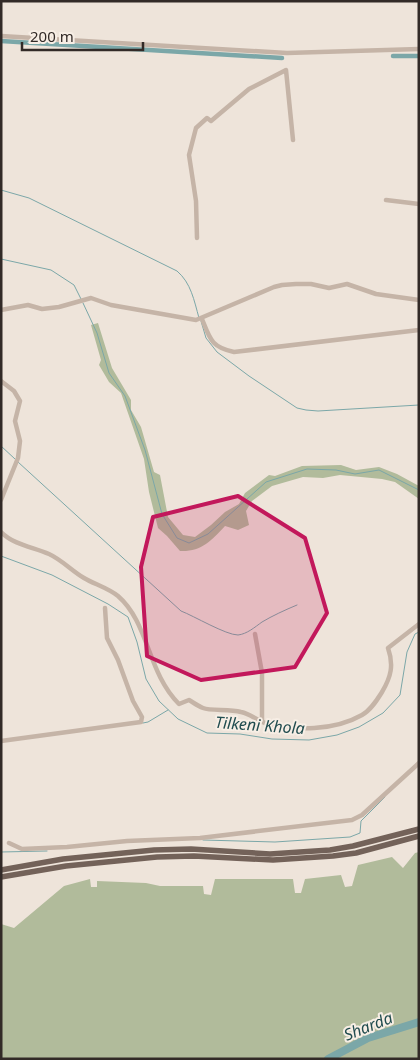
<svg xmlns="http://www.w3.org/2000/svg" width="420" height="1060" font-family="'Noto Sans',sans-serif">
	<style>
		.green { fill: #b1bb9b }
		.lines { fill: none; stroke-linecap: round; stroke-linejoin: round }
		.stream { stroke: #7ba7a8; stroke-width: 1 }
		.canal { stroke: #7ba7a8; stroke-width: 4.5 }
		.river { stroke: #7ba7a8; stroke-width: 8 }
		.minor { stroke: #c5b4a7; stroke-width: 4.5 }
		.major { stroke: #736259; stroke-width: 5.5 }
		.marked { fill: #c2185b; fill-opacity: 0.2; stroke: #c2185b; stroke-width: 4; stroke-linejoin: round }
		.labels { text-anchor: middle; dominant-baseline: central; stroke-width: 4; stroke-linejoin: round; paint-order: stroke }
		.water-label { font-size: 16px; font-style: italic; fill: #214c4f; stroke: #f7eee5 }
	</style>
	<rect width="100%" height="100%" fill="#eee4da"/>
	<g class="green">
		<path d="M98 323 112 368 131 400V410L141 427 154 472 160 475 168 517 183 535 195 537 211 525 225 512 239 504 245 493 269 475 275 476 302 466 341 465 356 470 379 467 397 474 419 486V499L395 482 382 479 340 475 323 478 303 477 272 486 252 501 246 511 249 525 238 530 225 526C211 541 201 552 180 551L167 536 158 528 149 492 144 459 121 393 109 382 99 365 101 360 91 325Z"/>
		<path d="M419 852V1059H1V924L14 928 64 886 90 879 91 887H97V881L146 883 160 886H203L204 894 211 895 215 879H293L295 893H301L305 879 341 875 345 887 352 886 358 865 392 857 403 868 415 853Z"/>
	</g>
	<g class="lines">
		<g class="stream">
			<path d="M1 190 29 198 177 271C191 283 194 300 199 318"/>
			<path d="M1 259 51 270 74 285 81 299"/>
			<path d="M83 303 97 333 109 373 125 396 145 450 162 514 177 538 189 543 208 534 266 482 307 469 336 470 355 474 379 470 419 490"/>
			<path d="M201 321 206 338 217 352 249 376 297 408 306 410 318 411 419 405"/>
			<path d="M1 446 15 459"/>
			<path d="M18 462 181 611C194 616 226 635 238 635 247 634 255 627 262 622 272 616 285 610 297 605"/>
			<path d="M1 556 52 575 108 604 128 617 137 642 146 679 159 701 178 719 207 733 240 734 272 739 309 740 337 735 359 727 383 713 400 695 407 652 415 634 419 632"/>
			<path d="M143 723 148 722 168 710"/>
			<path d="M203 840 275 842 350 837 360 833 361 821 385 797"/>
			<path d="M1 852 47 851"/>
		</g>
		<g class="canal">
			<path d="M1 41 282 58"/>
			<path d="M393 56H419"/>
		</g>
		<path class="river" d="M328 1059 368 1038 419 1022"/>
		<g class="minor">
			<path d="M1 36 287 53 419 49"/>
			<path d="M386 200 419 204"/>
			<path d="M197 238 196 201 189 155 196 128 207 118 211 121 249 89 286 70 293 140"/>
			<path d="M1 310 28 305 42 309 59 307 91 298 111 305 196 320 274 287 282 285 296 284H311L329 288 347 284 376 294 419 300"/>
			<path d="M202 319C210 339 211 347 234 352L419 330"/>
			<path d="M1 381 14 391 20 401 15 421 20 441 18 458 1 500"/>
			<path d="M1 532C14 545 33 547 49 554 62 560 72 571 84 578 94 584 108 588 118 596 149 623 147 672 179 704L189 700C194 703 198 706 203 708 211 711 229 709 241 712 251 714 256 720 265 723 295 731 334 731 362 715 371 710 377 700 382 692 391 677 394 665 388 648L419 624"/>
			<path d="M255 634 262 673V722"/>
			<path d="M1 741 141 722 142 717 133 701 118 660 107 638 105 608"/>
			<path d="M9 843 22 849 67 847 127 841 200 838 352 820 362 815 419 763"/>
		</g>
		<g class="major">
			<path d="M1 870 63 859 154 850 191 849 270 854 330 850 353 846 419 829"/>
			<path d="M1 877 66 866 157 857 194 856 273 860 333 856 356 853 419 836"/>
		</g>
	</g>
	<path class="marked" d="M238 496 305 538 327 613 295 667 201 680 147 656 141 567 153 517Z"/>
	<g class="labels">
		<g class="water-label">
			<text transform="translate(260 725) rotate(4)">Tilkeni Khola</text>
			<text transform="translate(368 1026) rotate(-22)">Sharda</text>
		</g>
	</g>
	<rect width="420" height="1060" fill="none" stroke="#322a27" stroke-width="5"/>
	<path d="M22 42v8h121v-8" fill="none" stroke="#322a27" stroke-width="2.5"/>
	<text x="30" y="42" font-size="15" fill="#322a27" stroke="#f7eee5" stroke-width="4" paint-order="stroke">200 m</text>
</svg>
